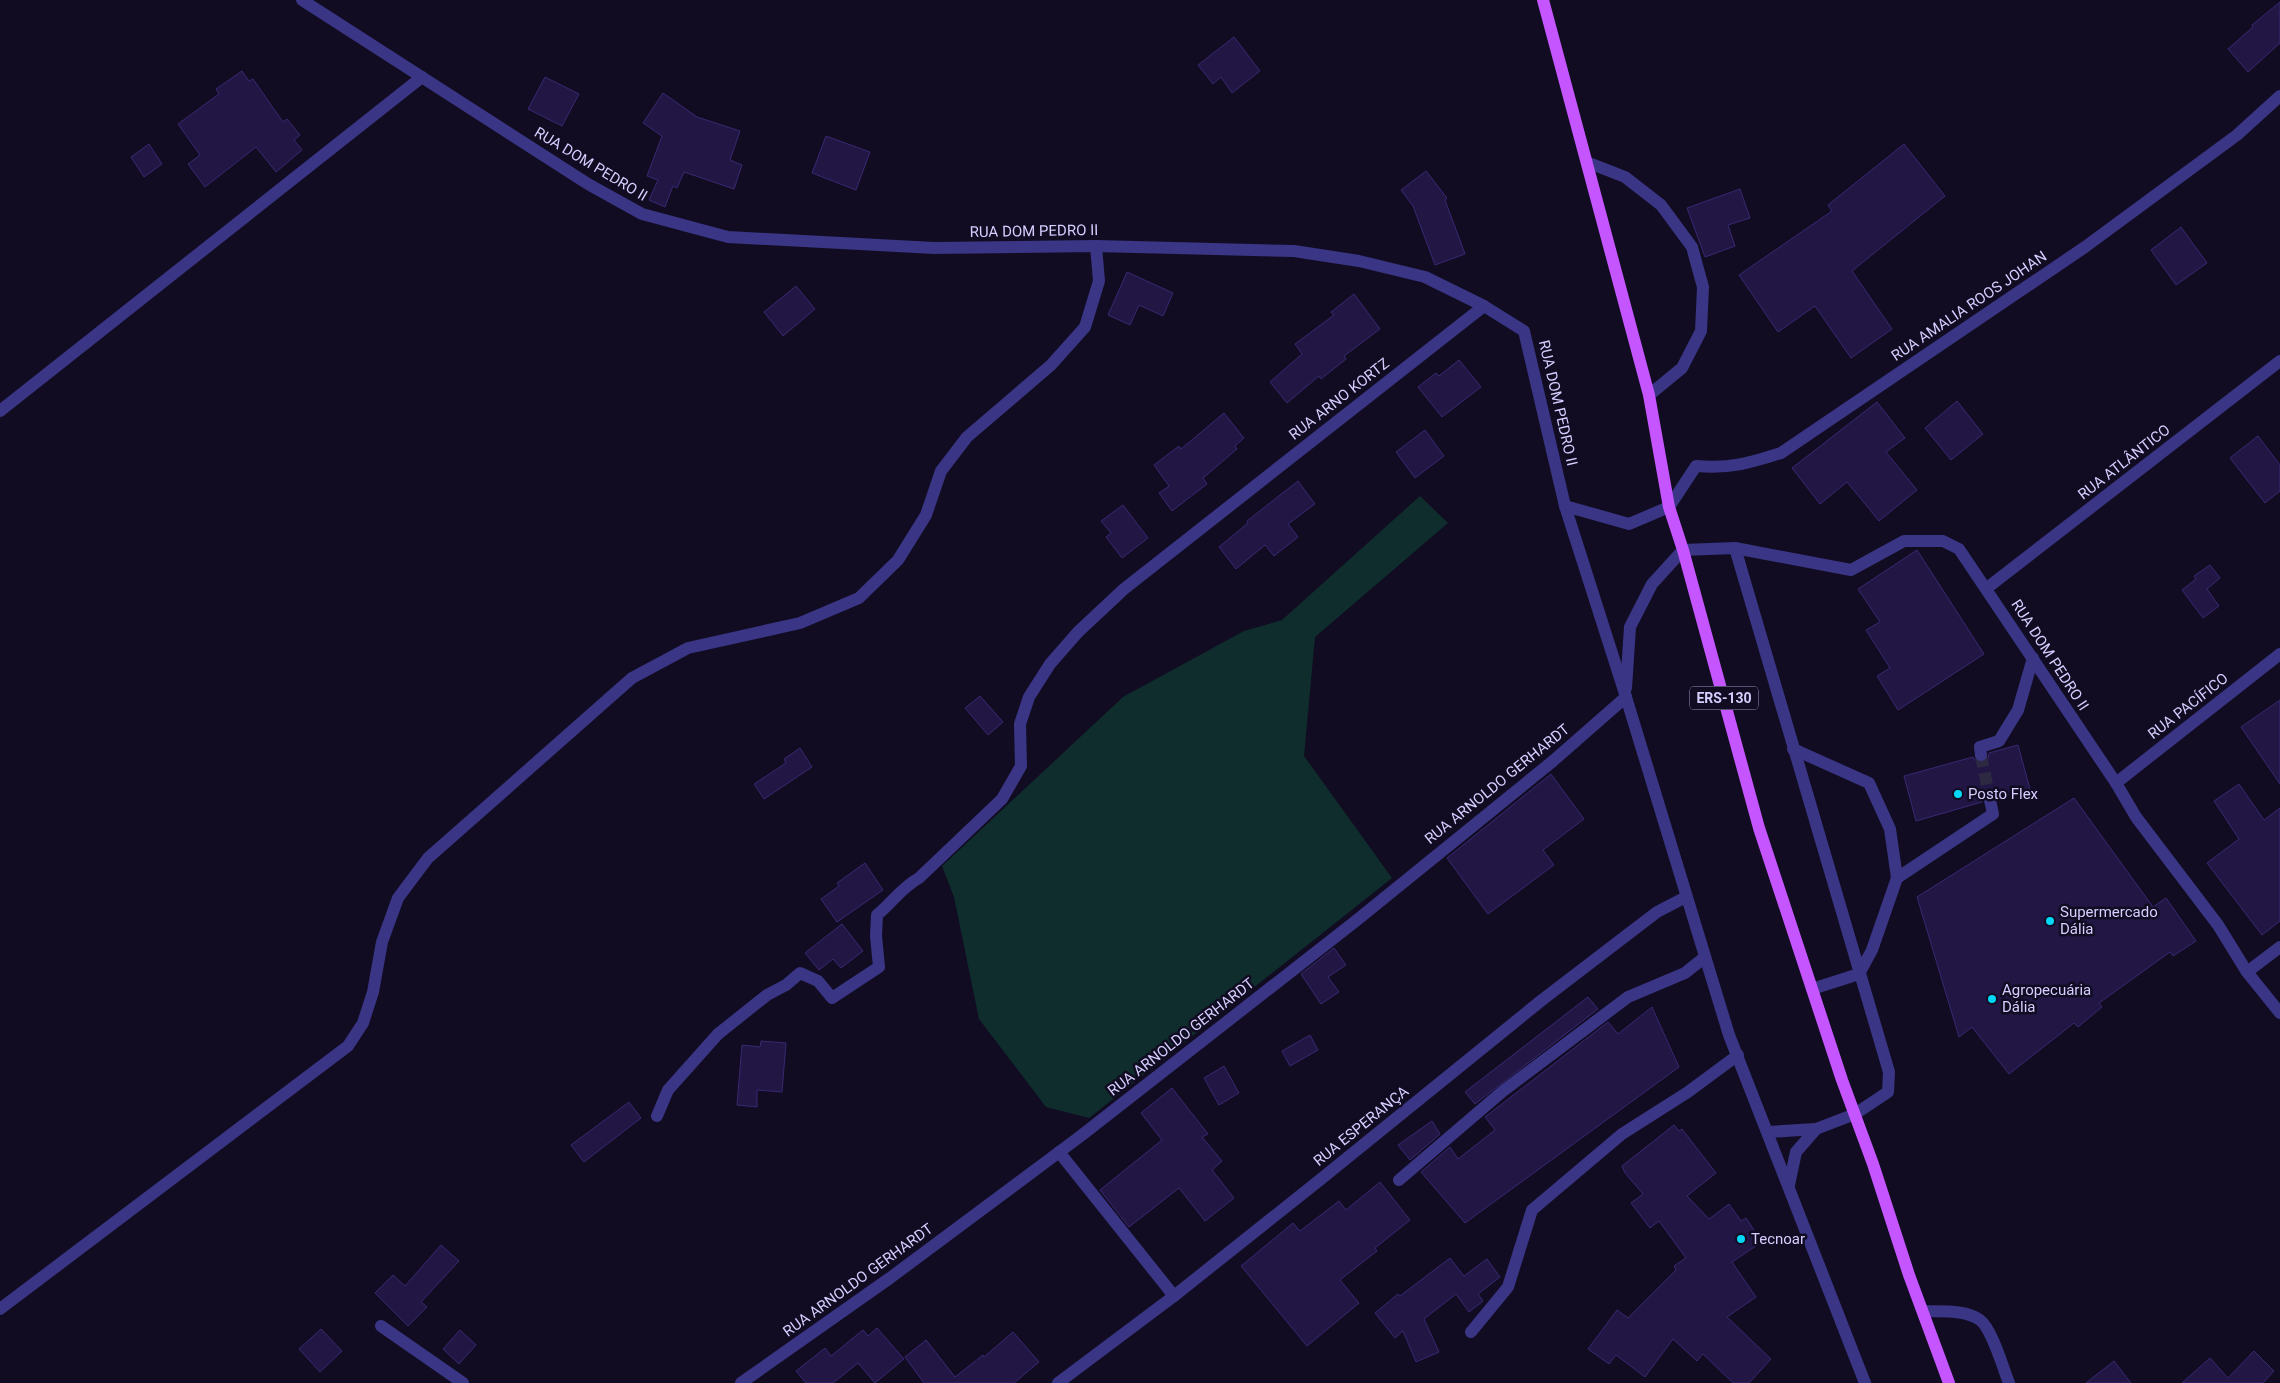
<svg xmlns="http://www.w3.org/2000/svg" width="2280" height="1383" font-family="Roboto,sans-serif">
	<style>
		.green { fill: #0f2d2d }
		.building { fill: #221744; stroke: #392872 }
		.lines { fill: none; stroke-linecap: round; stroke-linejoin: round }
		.minor-tunnel { stroke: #2e2943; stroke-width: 12; stroke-dasharray: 12 6; stroke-linecap: butt }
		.minor { stroke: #3a3584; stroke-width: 12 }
		.major { stroke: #c555ff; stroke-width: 12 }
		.poi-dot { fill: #00d8f9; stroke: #110c22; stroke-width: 2 }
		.labels { text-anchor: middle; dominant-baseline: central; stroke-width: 5; stroke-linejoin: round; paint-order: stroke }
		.shield { fill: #110c22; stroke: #9a94bd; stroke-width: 1 }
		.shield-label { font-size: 14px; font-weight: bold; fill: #d5ceff }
		.street-label { font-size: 15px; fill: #d5ceff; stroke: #110c22 }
		.poi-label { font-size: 15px; fill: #d5ceff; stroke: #110c22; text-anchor: start }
	</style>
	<rect width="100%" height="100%" fill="#110c22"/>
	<path class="green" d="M1420 496 1448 523 1315 637 1304 756 1392 878 1089 1118 1046 1107 979 1019 954 897 942 866 1123 697 1244 631 1282 620Z"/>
	<g class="building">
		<path d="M2280 2V43L2248 72 2228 49 2253 27 2252 25Z"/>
		<path d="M1234 37 1260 71 1232 93 1221 77 1213 84 1198 65Z"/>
		<path d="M242 71 249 81 253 79 283 122 287 119 300 135 294 140 302 150 276 172 256 147 205 187 188 164 200 155 178 124 219 94 216 89Z"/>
		<path d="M545 77 579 94 562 126 528 109Z"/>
		<path d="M663 93 697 117 740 131 730 160 742 165 734 189 684 172 677 188 673 186 665 207 649 200 658 180 647 176 662 136 643 123Z"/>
		<path d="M826 136 870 152 856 190 812 173Z"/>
		<path d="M149 144 162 164 144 177 131 157Z"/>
		<path d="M1904 144 1945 196 1852 271 1892 329 1851 358 1815 306 1778 332 1739 275 1832 211 1828 205Z"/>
		<path d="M1426 171 1447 198 1445 200 1465 254 1435 265 1413 206 1401 190Z"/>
		<path d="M1740 189 1750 218 1728 225 1735 246 1705 257 1687 208Z"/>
		<path d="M2181 227 2207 263 2176 285 2151 250Z"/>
		<path d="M1127 272 1173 293 1163 316 1139 305 1130 325 1108 315Z"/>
		<path d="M796 286 815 309 783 336 764 312Z"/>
		<path d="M1354 294 1380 329 1344 356 1346 359 1321 379 1319 376 1287 403 1270 382 1302 354 1295 344 1334 315 1331 312Z"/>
		<path d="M1459 360 1481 387 1442 417 1418 387 1436 373 1439 376Z"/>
		<path d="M1957 401 1983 434 1951 460 1925 428Z"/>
		<path d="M1877 402 1905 438 1886 452 1917 490 1879 521 1847 482 1820 504 1792 468Z"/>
		<path d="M1224 413 1244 438 1235 446 1237 449 1203 478 1207 484 1172 511 1159 493 1169 486 1154 465 1179 446 1181 449Z"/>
		<path d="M1425 430 1444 456 1415 478 1396 452Z"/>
		<path d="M2258 436 2280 465V491L2265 503 2230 458Z"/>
		<path d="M1298 481 1315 504 1288 524 1298 537 1274 556 1265 545 1236 569 1219 547 1248 523 1247 521Z"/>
		<path d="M1123 505 1148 538 1122 558 1106 537 1111 533 1101 521Z"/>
		<path d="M1917 550 1984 654 1898 710 1877 676 1890 668 1866 630 1880 622 1858 589Z"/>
		<path d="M2210 565 2220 578 2207 589 2219 606 2203 618 2182 590 2196 579 2194 576Z"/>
		<path d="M980 696 1003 722 988 735 965 708Z"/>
		<path d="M2280 700V784L2241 727Z"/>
		<path d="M2018 745 2030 789 1998 798 1993 792H1988L1982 797V802L1916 821 1904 776 1973 757 1977 762 1982 763 1988 759 1989 753Z"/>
		<path d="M800 748 812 767 764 799 754 784 786 763 784 759Z"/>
		<path d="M1551 774 1584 819 1543 850 1554 865 1488 914 1447 858Z"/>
		<path d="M2239 784 2264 820 2280 808V921L2262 935 2207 863 2239 839 2214 801Z"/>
		<path d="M2074 798 2153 907 2166 898 2196 941 2173 956 2170 952 2099 1003 2102 1007 2078 1027 2074 1023 2009 1074 1972 1027 1959 1037 1917 897Z"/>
		<path d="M865 863 883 890 837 922 821 899 839 886 837 883Z"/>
		<path d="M842 924 863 951 841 968 833 959 819 970 805 953Z"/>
		<path d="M1334 948 1346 965 1328 977 1339 992 1321 1004 1301 974Z"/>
		<path d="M1588 997 1598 1009 1475 1104 1465 1092Z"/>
		<path d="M1652 1007 1679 1067 1465 1223 1421 1172 1450 1147 1458 1159 1495 1130 1485 1117 1608 1022 1618 1034Z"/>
		<path d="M1310 1035 1318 1050 1290 1066 1282 1051Z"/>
		<path d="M761 1041 786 1043 782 1092 757 1090V1107L737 1105 742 1045 760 1047Z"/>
		<path d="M1224 1066 1239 1093 1219 1105 1204 1078Z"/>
		<path d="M1172 1088 1208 1134 1202 1137 1222 1161 1212 1170 1234 1198 1205 1221 1179 1188 1129 1227 1100 1190 1162 1140 1141 1113Z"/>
		<path d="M629 1102 641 1118 584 1162 571 1145Z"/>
		<path d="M1432 1121 1440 1134 1410 1160 1398 1145Z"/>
		<path d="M1674 1125 1679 1131 1682 1129 1716 1173 1687 1196 1709 1219 1729 1204 1741 1221 1746 1218 1762 1242 1732 1262 1756 1297 1727 1317 1771 1359 1749 1383H1733L1703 1354 1697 1361 1673 1339 1645 1377 1616 1355 1609 1364 1588 1349 1617 1310 1628 1318 1676 1270 1674 1266 1686 1258 1659 1221 1650 1228 1631 1203 1643 1194 1625 1173 1622 1166Z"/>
		<path d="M1380 1182 1410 1220 1375 1248 1377 1251 1340 1280 1359 1303 1307 1346 1241 1266 1293 1223 1300 1231 1339 1201 1346 1210Z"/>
		<path d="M441 1245 459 1261 421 1302 427 1307 408 1326 375 1293 393 1275 405 1286Z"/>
		<path d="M1450 1258 1464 1276 1487 1259 1500 1277 1478 1294 1483 1301 1469 1312 1456 1294 1424 1319 1439 1352 1416 1362 1403 1331 1395 1338 1375 1313 1398 1294 1400 1296Z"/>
		<path d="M877 1328 904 1359 875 1383 858 1363 833 1383H806L796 1371 825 1348 831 1356 863 1330 868 1336Z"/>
		<path d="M321 1329 342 1351 320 1372 299 1349Z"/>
		<path d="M460 1330 476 1345 459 1364 443 1349Z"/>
		<path d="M1013 1332 1039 1362 1014 1383H924L905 1357 926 1340 955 1377 983 1355 984 1357Z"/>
		<path d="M2254 1351 2274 1371 2263 1383H2182L2210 1358 2228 1378Z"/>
		<path d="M2114 1361 2131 1383H2086Z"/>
	</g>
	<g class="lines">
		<path class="minor-tunnel" d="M1981 755 1990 800"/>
		<g class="minor">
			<path d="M302 0 588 184 642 214 728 237 934 248 1096 246 1294 251 1359 261 1425 277 1484 306 1524 331 1565 506 1626 697 1729 1035 1865 1383"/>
			<path d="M1589 163 1625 177 1661 205 1692 247 1703 287 1701 331 1682 368 1649 395"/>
			<path d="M0 411 422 77"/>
			<path d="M1565 506 1629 524 1669 507 1696 466C1730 469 1750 463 1781 453L2085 247 2237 135 2280 96"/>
			<path d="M1735 548 1889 1072 1888 1092 1855 1114 1816 1129 1768 1132"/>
			<path d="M1987 588 2280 361"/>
			<path d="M1626 688 1630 627 1652 584 1683 550 1735 548 1851 570 1904 541H1943L1959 549 2116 783 2136 817 2218 925 2247 972 2280 1013"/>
			<path d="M1793 749 1869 783 1890 829 1897 878"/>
			<path d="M1981 755 1980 747 1999 741 2018 710 2033 658"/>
			<path d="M2116 783 2280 654"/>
			<path d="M2247 972 2280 947"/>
			<path d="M1812 989 1859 974 1872 950 1897 878 1993 814 1990 800"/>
			<path d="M657 1116 668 1090 718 1034 767 995 786 985 800 973 818 981 832 998 879 967 876 936 877 915C892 903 902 887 919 878L1002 799 1021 766 1020 724 1029 697 1050 664 1078 632 1124 589 1484 306"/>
			<path d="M1059 1152 1174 1296"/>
			<path d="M1399 1180 1503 1091 1628 997 1685 973 1705 957"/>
			<path d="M1789 1185 1796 1152 1816 1129"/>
			<path d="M0 1309 348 1046 363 1023 373 992 382 942 398 898 428 858 632 678 688 648 800 623 859 598 898 560 926 515 941 471 967 437 1051 365 1085 327 1099 281 1096 246"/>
			<path d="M1923 1311C1940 1312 1965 1309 1980 1320 1992 1329 2003 1368 2009 1383"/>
			<path d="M381 1326 463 1383"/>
			<path d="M1471 1332 1508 1287 1532 1210 1622 1134 1688 1092 1738 1055"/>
			<path d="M741 1383 890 1278 1082 1135 1357 920 1553 761 1626 697"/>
			<path d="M1058 1383 1174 1296 1321 1179 1542 1000 1657 912 1686 897"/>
		</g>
		<path class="major" d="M1543 0 1649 395 1669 507 1683 550 1759 828 1842 1080 1873 1164 1909 1275 1949 1383"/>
	</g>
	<g class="poi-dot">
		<circle cx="1958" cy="794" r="5"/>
		<circle cx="2050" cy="921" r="5"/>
		<circle cx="1992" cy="999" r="5"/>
		<circle cx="1741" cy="1239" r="5"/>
	</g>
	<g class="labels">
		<rect class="shield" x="1690" y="686.5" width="68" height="23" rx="4"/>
		<g class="shield-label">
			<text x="1724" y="698">ERS-130</text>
		</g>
		<g class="street-label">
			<text transform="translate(591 164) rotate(31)">RUA DOM PEDRO II</text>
			<text transform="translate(1034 231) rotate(-1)">RUA DOM PEDRO II</text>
			<text transform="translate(1969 306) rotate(-34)">RUA AMALIA ROOS JOHAN</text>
			<text transform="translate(1339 399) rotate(-38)">RUA ARNO KORTZ</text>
			<text transform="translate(1558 403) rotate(77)">RUA DOM PEDRO II</text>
			<text transform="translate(2124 462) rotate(-38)">RUA ATLÂNTICO</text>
			<text transform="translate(2050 655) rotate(57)">RUA DOM PEDRO II</text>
			<text transform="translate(2188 706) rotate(-38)">RUA PACÍFICO</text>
			<text transform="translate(1497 784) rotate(-39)">RUA ARNOLDO GERHARDT</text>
			<text transform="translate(1181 1037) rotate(-38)">RUA ARNOLDO GERHARDT</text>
			<text transform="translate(1361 1126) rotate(-39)">RUA ESPERANÇA</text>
			<text transform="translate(858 1280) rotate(-36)">RUA ARNOLDO GERHARDT</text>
		</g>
		<g class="poi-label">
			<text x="1968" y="794">Posto Flex</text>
			<text x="2060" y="912">Supermercado<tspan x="2060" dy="17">Dália</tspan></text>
			<text x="2002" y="990">Agropecuária<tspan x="2002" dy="17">Dália</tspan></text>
			<text x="1751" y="1239">Tecnoar</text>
		</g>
	</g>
</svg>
